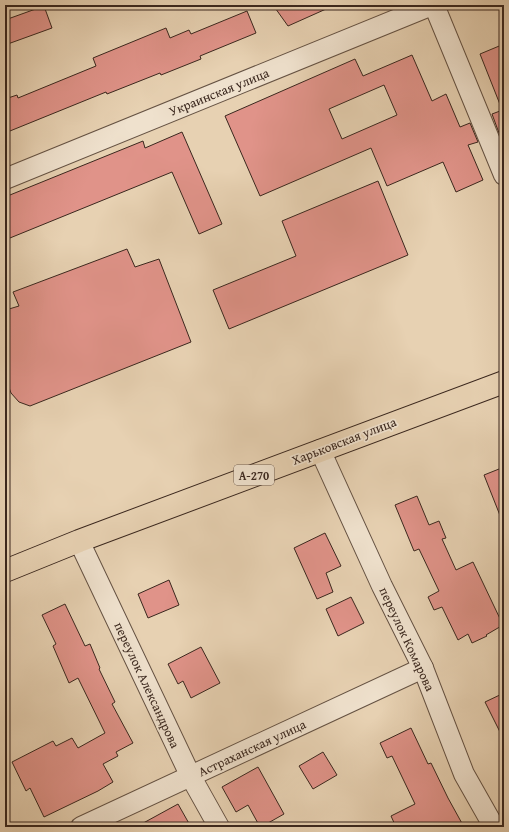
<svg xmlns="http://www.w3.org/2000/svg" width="509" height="832" font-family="'Gentium Book Plus',serif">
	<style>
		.building { fill: #e09389; stroke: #3a271e; fill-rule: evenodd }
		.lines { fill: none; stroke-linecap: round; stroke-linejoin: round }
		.minor-casing { stroke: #655243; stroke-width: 22 }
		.highway-casing { stroke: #3a271e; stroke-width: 24 }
		.minor { stroke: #efe1cd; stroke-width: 20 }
		.highway { stroke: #e7d1b2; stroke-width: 22 }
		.labels { text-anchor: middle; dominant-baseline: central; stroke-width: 3.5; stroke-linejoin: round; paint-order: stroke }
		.shield { fill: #efe1cd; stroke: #705f52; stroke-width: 1 }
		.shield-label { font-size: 12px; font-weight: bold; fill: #3a271e }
		.street-label { font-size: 13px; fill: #3a271e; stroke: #efe1cd }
	</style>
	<rect width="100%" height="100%" fill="#e7d1b2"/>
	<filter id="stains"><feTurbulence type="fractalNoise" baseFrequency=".005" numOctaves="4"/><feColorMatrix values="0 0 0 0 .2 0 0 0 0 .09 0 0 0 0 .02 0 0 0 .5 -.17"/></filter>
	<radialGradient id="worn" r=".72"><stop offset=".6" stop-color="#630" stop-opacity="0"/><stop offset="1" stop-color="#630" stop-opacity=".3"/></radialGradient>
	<g class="building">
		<path d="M273 5H335L288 26Z"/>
		<path d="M44 6 52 28 5 45V20Z"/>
		<path d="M247 11 256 33 200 56 201 59 161 75 160 73 107 94 106 92 5 133V99L17 95 18 98 96 66 93 58 166 28 170 38 189 30 191 34Z"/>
		<path d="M504 44V112H503L480 54Z"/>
		<path d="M412 55 432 101 446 94 460 127 470 123 478 142 468 145 483 180 456 192 443 162 387 186 371 148 260 196 225 116 355 59 363 76ZM384 85 397 115 342 139 329 109Z"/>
		<path d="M500 111 504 122V131L499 133 492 114Z"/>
		<path d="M182 132 222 224 199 234 172 172 5 240V197L143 141 145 148Z"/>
		<path d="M378 181 408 255 229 329 213 290 296 256 282 221Z"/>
		<path d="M127 249 135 267 159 259 191 342 30 406 19 402 11 393 5 377V325L9 309 19 306 13 292Z"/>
		<path d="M504 467V523H503L484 475Z"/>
		<path d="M417 496 429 525 439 521 446 538 442 539 456 570 473 562 503 625 486 635 487 636 472 643 468 634 458 640 442 607 434 610 428 597 439 591 419 549 414 551 395 505Z"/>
		<path d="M325 533 341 566 326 573 333 592 317 599 294 548Z"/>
		<path d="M169 580 179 605 148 618 138 594Z"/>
		<path d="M351 597 364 623 338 636 326 609Z"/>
		<path d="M65 604 85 646 90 644 100 668 99 669 115 702 112 704 133 743 116 752 118 756 103 764 113 782 98 791 44 817 30 788 26 791 12 762 53 741 56 746 72 738 78 748 105 733 78 678 69 683 53 646 56 644 42 615Z"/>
		<path d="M201 647 220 683 191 698 183 681 178 684 168 664Z"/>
		<path d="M504 693V740L485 702Z"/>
		<path d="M411 728 428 764 431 763 448 798 464 827H396L391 816 415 804 392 756 387 758 380 743Z"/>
		<path d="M323 752 337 775 313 789 299 766Z"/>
		<path d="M258 767 284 814 261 827H260L248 805 236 812 222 787Z"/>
		<path d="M178 804 191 827H136Z"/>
	</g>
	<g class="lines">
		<defs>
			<g id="minor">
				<path d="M434 5 504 175"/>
				<path d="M5 179 432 5"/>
				<path d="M320 450 382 586 423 668 464 774 494 827"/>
				<path d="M79 541 191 777 219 827"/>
				<path d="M81 827 423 668"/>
			</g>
			<path id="highway" d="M5 571 79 541 504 382"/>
		</defs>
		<use href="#minor" class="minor-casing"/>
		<use href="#highway" class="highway-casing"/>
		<use href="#minor" class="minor"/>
		<use href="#highway" class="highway"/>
	</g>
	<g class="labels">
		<rect class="shield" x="234" y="465" width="40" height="20" rx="3"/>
		<g class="shield-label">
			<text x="254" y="475">А-270</text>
		</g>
		<g class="street-label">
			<text transform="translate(219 92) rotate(-22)">Украинская улица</text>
			<text transform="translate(344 441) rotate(-21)">Харьковская улица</text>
			<text transform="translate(407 639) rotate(65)">переулок Комарова</text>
			<text transform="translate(147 685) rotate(65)">переулок Александрова</text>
			<text transform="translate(252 748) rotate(-25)">Астраханская улица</text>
		</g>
	</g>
	<rect width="509" height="832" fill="none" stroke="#e7d1b2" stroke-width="20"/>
	<rect x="6" y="6" width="497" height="820" fill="none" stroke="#3a271e" stroke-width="2"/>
	<rect x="10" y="10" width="489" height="812" fill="none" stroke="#3a271e"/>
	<rect width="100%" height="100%" filter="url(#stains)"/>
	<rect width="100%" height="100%" fill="url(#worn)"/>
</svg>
